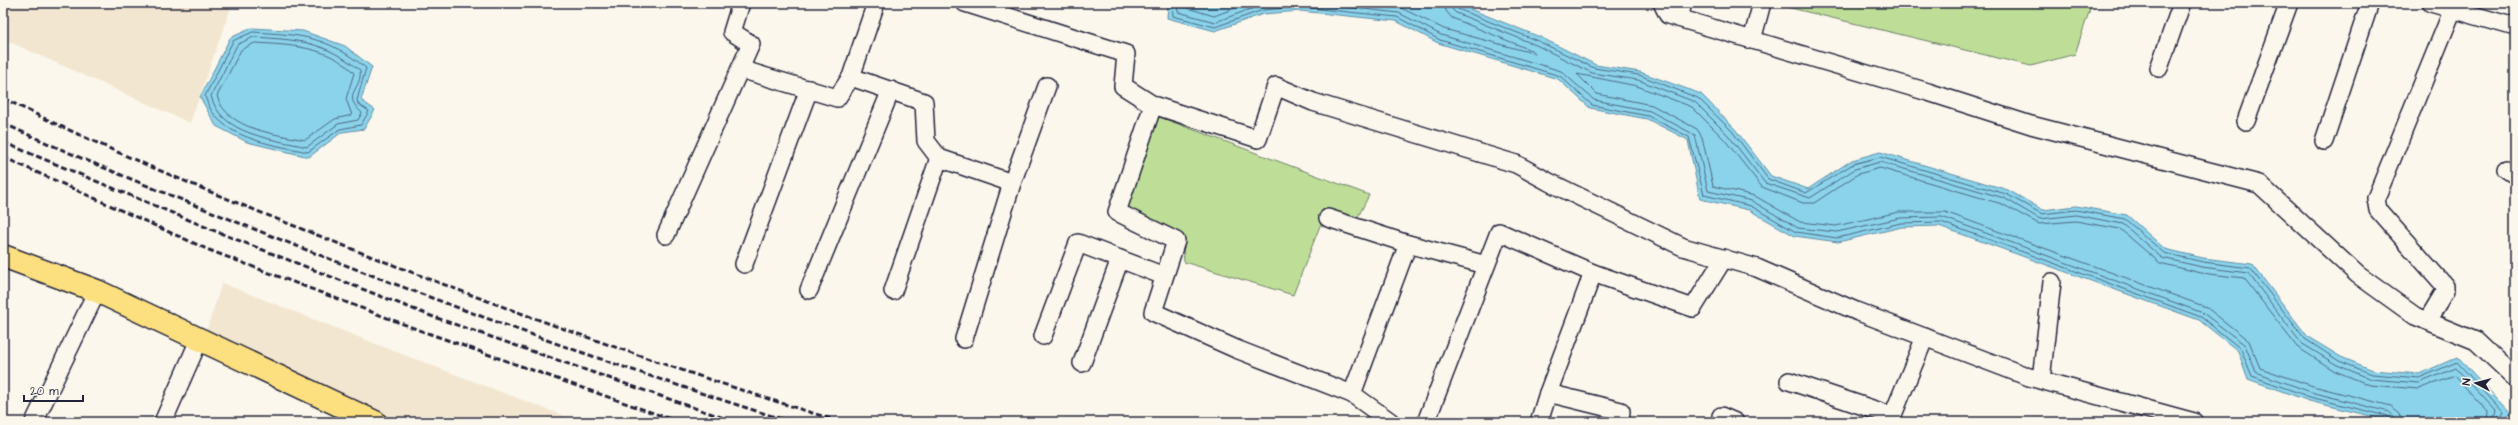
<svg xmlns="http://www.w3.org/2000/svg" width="2518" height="425" font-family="'Architects Daughter',sans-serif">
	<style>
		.built { fill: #f2e6d0 }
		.green { fill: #bede98; stroke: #70806a }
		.water { fill: #8ad3eb; stroke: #608ca5 }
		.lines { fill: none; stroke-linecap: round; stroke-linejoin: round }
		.shore { stroke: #4c6981; stroke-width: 1 }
		.minor-casing { stroke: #22223b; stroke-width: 20 }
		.primary-casing { stroke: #22223b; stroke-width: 25 }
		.minor { stroke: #fbf7ec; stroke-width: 17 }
		.primary { stroke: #fce080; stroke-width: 22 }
		.rail { stroke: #22223b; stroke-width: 3; stroke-dasharray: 6 3; stroke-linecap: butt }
	</style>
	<rect width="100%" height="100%" fill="#fbf7ec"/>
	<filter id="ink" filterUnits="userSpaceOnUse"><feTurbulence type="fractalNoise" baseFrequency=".025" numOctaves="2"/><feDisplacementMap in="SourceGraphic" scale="8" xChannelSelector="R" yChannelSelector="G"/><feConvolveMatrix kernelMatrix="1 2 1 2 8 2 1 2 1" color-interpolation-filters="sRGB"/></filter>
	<g filter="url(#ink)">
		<g class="built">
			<path d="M3 3H276L232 4 190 123 3 39Z"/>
			<path d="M222 283 381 346 580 422H391L205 335Z"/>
		</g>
		<g class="green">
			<path d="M1770 3H2092L2075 54 2031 66Z"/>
			<path d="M1154 115 1369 195 1358 217 1325 213 1293 295 1184 262 1182 237 1126 206Z"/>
		</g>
		<g class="water">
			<path d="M1168 3H1455L1540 37 1596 65 1640 72 1701 94 1735 129 1771 176 1808 189 1852 160 1880 152 2008 190 2043 210 2076 206 2127 215 2165 249 2203 258 2252 264 2308 337 2341 357 2373 370 2419 374 2458 357 2510 413 2501 422H2395L2309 401 2248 379 2238 351 2199 320 1939 226 1902 227 1838 242 1795 236 1749 210 1700 199 1688 140 1647 119 1590 108 1558 79 1438 43 1396 21 1300 11 1263 14 1215 31 1167 18Z"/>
			<path d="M252 28 303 31 345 46 372 67 361 100 375 110 364 129 342 132 309 157 247 142 216 126 200 97 230 38Z"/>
		</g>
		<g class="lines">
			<g class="shore">
				<path d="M1172 3 1173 16 1215 27 1263 10 1300 7 1397 17 1440 40 1560 76 1592 105 1648 116 1689 137 1704 195 1751 206 1796 232 1837 238 1901 223 1941 222 2201 317 2241 349 2252 376 2310 397 2387 416 2391 422"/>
				<path d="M1177 3 1178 12 1215 22 1262 5 1286 3"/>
				<path d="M1183 3 1184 7 1214 16 1249 3"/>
				<path d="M1311 3 1399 13 1441 35 1561 71 1594 100 1650 111 1695 135 1708 191 1752 201 1798 228 1837 232 1900 218 1942 217 2203 313 2245 345 2256 372 2311 392 2389 412 2394 416 2396 422"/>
				<path d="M1371 3 1399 7 1444 29 1536 54 1533 51 1452 18 1446 11 1444 3"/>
				<path d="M1450 3 1452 9 1456 13 1536 45 1592 73 1638 80 1695 102 1728 135 1765 183 1810 198 1855 169 1880 162 2004 198 2040 219 2076 215 2123 224 2162 258 2202 267 2248 273 2301 343 2337 365 2371 379 2419 383 2456 368 2496 411 2493 422"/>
				<path d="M1455 3 1458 9 1538 41 1594 68 1639 75 1698 98 1732 131 1768 179 1806 193 1853 164 1880 157 2006 194 2042 214 2076 210 2125 219 2164 253 2203 262 2250 268 2305 339 2339 361 2372 374 2419 378 2457 362 2503 412 2498 422"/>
				<path d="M253 32C303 35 326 36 366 68L357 100 358 104 369 111 361 125 340 129 308 152C271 144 217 139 205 96L233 41Z"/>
				<path d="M254 37C299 40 323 41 360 70 363 90 340 93 362 113L358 120 338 124 307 147C273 139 221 135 211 96L237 45Z"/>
				<path d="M255 43C289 45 329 46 354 73L346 99 352 115 335 119 305 140C276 134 227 130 217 96L241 50Z"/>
				<path d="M2402 422 2400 413 2391 406 2313 386 2260 368 2249 341 2206 307 1945 212H1899L1836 226 1800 222 1755 196 1713 186 1702 137 1697 129 1652 105 1597 94 1577 74 1637 86 1692 107 1724 139 1762 187 1803 203H1814L1858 174 1880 168 2002 204 2039 224 2076 221 2120 229 2160 263 2201 273 2244 278 2297 347 2335 371 2370 385 2419 389 2455 376 2488 412 2487 422"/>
			</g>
			<defs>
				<g id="minor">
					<path d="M965 3 1126 54 1123 86 1153 105 1258 139 1276 86 1313 102 1516 164 1549 182 1683 247 1757 268 1856 311 2029 377 2194 422"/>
					<path d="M1662 3 1668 15 1928 92 2031 125 2259 184 2358 275 2415 316 2476 341 2515 378"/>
					<path d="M2431 3 2515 27"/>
					<path d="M1679 18 1683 3"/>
					<path d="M1752 40 1762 3"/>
					<path d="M2159 68 2182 3"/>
					<path d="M740 69 837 98 851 77 876 3"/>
					<path d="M851 77 924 102 926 141 939 158 1012 183"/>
					<path d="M1153 105 1117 212 1176 241 1153 312 1236 349 1352 394"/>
					<path d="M2246 121 2289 3"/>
					<path d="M2324 141 2370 3"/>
					<path d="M2506 169 2515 175"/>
					<path d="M1328 218 1408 244 1486 265"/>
					<path d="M666 235 751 44 732 32 741 3"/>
					<path d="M744 264 809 89"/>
					<path d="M809 290 891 90"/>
					<path d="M893 291 939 158"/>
					<path d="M2427 321 2445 291V286L2378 210 2376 198 2453 9"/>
					<path d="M1043 336 1078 243 1164 276"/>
					<path d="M964 339 1012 183 1047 86"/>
					<path d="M1082 363 1120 259"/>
					<path d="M2041 380 2052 282"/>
					<path d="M1789 381 1893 416"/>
					<path d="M1548 393 1621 411 1620 422"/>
					<path d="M1721 416 1735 422"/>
					<path d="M34 422 97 291"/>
					<path d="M163 422 199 340"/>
					<path d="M1391 422 1352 394 1408 244"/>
					<path d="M1426 422 1499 232 1593 273 1693 308 1724 258"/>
					<path d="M1539 422 1548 393 1593 273"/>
					<path d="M1890 422 1925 337"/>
				</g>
				<path id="primary" d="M3 256 97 291 375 422"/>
			</defs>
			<use href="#minor" class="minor-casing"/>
			<use href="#primary" class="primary-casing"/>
			<use href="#minor" class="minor"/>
			<use href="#primary" class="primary"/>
			<g class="rail">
				<path d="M3 98C106 150 214 194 322 237 492 305 665 367 841 422"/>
				<path d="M3 123C95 166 190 203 284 241 451 307 619 368 791 422"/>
				<path d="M3 142 220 233 431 316 735 422"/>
				<path d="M3 157 209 250 419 330 679 422"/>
			</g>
		</g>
	</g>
	<rect width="2518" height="425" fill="none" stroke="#fbf7ec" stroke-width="16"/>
	<rect x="8" y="8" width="2502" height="409" fill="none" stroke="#22223b" stroke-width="1.5" filter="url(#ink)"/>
	<g transform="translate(2476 383) rotate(277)" stroke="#fbf7ec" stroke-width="3" paint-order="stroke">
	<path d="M0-3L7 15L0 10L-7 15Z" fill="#22223b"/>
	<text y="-6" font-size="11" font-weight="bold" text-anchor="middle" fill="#22223b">N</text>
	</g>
	<path d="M24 395v6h59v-6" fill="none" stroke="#22223b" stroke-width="2"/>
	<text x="30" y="395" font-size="12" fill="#22223b" stroke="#fbf7ec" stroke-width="3" paint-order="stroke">20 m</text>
</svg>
